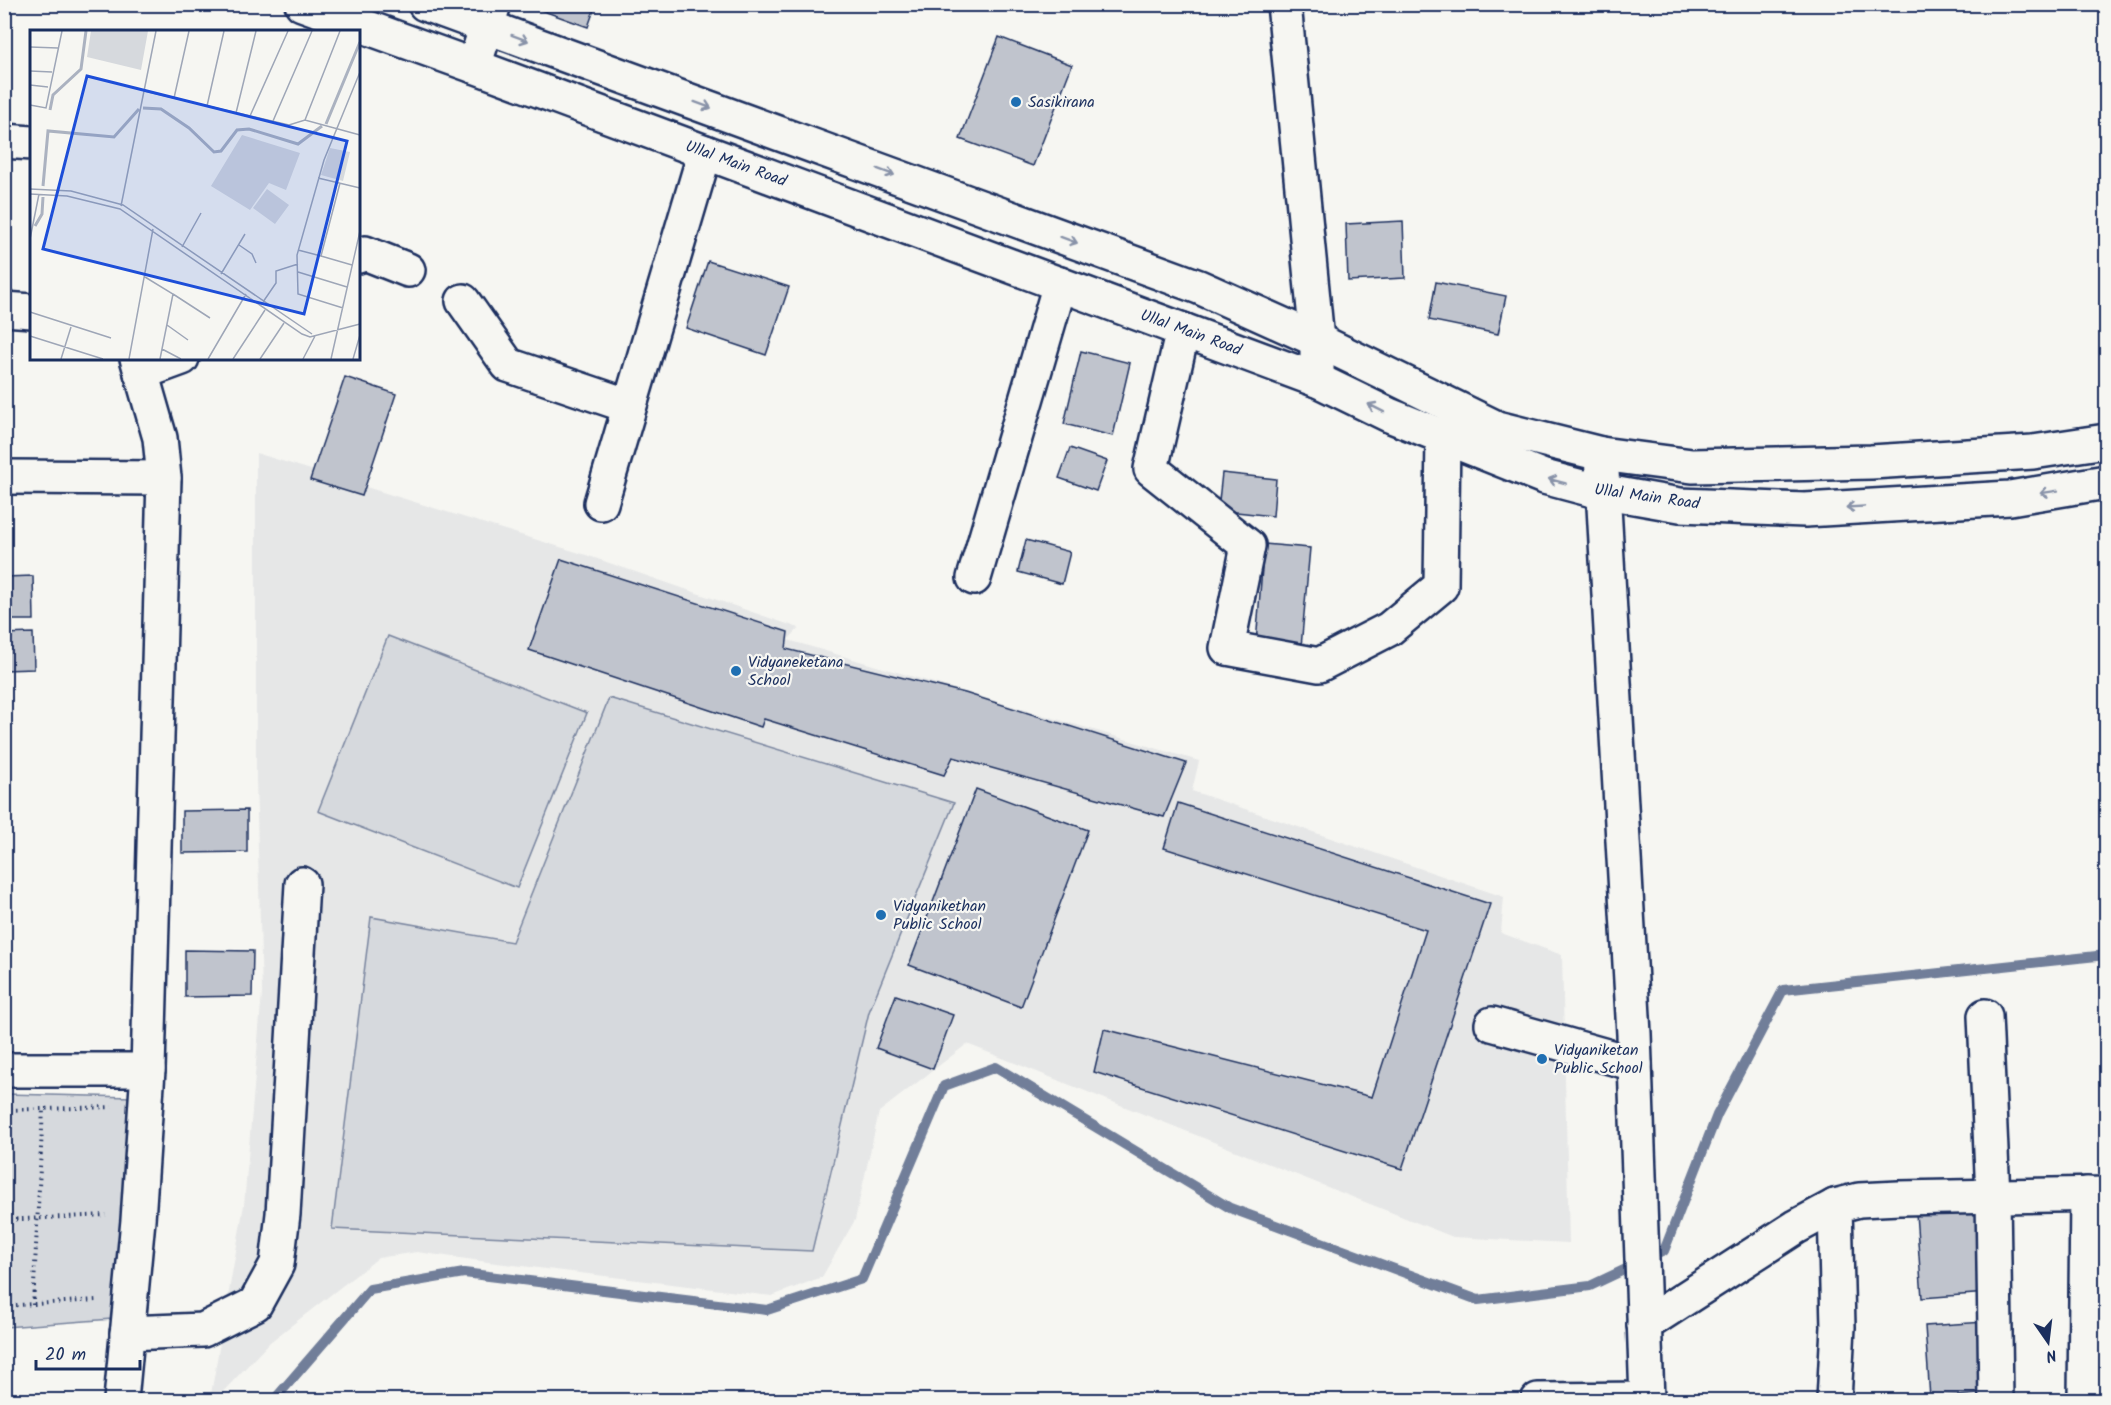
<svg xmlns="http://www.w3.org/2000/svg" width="2111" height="1405" font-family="Kalam,sans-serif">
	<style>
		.built { fill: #e6e7e7 }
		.green { fill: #d6d9dd; stroke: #78849e; stroke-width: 1.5 }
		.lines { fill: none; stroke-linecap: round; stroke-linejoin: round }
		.stream { stroke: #717e99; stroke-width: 10 }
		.building { fill: #c0c4cd; stroke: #1b2f5e; stroke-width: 1.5 }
		.minor-casing { stroke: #1b2f5e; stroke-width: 38 }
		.major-casing { stroke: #1b2f5e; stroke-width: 38 }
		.path { stroke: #1b2f5e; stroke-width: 4; stroke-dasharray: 1.5 4.5; stroke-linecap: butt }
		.minor { stroke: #f6f6f2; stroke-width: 33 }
		.major { stroke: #f6f6f2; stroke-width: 33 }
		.oneway { stroke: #8892a8 }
		.poi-dot { fill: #1f6fb2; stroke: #f6f6f2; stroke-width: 2 }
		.labels { text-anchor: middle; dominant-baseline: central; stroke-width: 4.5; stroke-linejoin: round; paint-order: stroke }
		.poi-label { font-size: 16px; fill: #1b2f5e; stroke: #f6f6f2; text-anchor: start }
		.street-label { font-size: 16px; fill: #1b2f5e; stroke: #f6f6f2 }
		.inset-river { fill: none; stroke: #abb2c0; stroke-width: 3 }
		.inset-road { fill: none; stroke: #9ea6b7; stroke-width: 1.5 }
		.view { fill: #1d4ed8; fill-opacity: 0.15; stroke: #1d4ed8; stroke-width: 3 }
		.inset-edge { fill: none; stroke: #1b2f5e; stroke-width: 3 }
	</style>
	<rect width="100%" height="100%" fill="#f6f6f2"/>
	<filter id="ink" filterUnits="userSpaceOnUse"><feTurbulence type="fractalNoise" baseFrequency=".0167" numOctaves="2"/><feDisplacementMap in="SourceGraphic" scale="12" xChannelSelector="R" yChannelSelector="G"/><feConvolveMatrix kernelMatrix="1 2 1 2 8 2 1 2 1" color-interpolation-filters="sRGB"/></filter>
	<g filter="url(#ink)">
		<path class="built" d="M256 453 586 555 799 628 788 640 1199 761 1192 791 1504 897 1501 933 1562 955 1569 1243 1453 1237 967 1044 879 1112 855 1220 822 1277 772 1296 488 1262 417 1252 378 1258 270 1342 215 1400H210L244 1205 262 993 256 779Z"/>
		<g class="green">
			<path d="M388 636 587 713 517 888 318 811Z"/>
			<path d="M609 698 954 803 869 1012 812 1251 332 1229 371 917 512 942Z"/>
			<path d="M5 1094 133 1097 112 1319 5 1327Z"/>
		</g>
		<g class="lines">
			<path class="stream" d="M274 1400 370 1289 464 1273 767 1310 862 1279 944 1086 996 1067 1230 1208 1478 1300 1590 1286 1664 1251 1717 1115 1783 990 2106 955"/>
		</g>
		<g class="building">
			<path d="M524 4H596L588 27Z"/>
			<path d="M999 37 1072 65 1033 166 960 139Z"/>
			<path d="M1403 221 1405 278 1348 281 1346 224Z"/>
			<path d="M708 261 789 287 766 355 686 328Z"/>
			<path d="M1436 282 1506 296 1498 334 1429 320Z"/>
			<path d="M1081 351 1130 363 1113 436 1064 424Z"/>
			<path d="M345 377 396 394 362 496 310 480Z"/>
			<path d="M1070 448 1107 461 1096 491 1059 478Z"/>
			<path d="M1222 473 1276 479 1273 516 1218 510Z"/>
			<path d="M1026 540 1070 552 1062 584 1018 572Z"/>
			<path d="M1264 544 1310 548 1301 647 1256 643Z"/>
			<path d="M561 559 788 632 786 649 965 693 1186 763 1164 817 953 757 944 775 764 719 761 727 529 650Z"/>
			<path d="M33 576 34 620H4V577Z"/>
			<path d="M33 633 34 669 4 670V634Z"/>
			<path d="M976 789 1088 830 1021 1007 909 965Z"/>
			<path d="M1178 803 1490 904 1402 1169 1094 1072 1104 1029 1372 1097 1426 930 1164 848Z"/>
			<path d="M247 810V852L182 853V811Z"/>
			<path d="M185 950 253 951 252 996 185 997Z"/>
			<path d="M896 995 953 1015 933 1069 876 1048Z"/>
			<path d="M1982 1208 1987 1293 1922 1298 1916 1213Z"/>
			<path d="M1985 1322 1990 1393 1930 1398 1925 1326Z"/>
		</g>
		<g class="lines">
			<defs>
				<g id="minor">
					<path d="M1284 4 1317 340V380"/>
					<path d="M474 66 494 4"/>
					<path d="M4 141 32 143"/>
					<path d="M358 256 365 253 408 270"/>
					<path d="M463 301 508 365 629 406"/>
					<path d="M4 309 32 311"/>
					<path d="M1183 330 1151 469 1248 546 1227 648 1319 665 1389 629 1441 586 1443 436"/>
					<path d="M141 373 182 358"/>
					<path d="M1601 454 1634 1034 1647 1400"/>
					<path d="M4 477 164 478"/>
					<path d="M601 503 705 152"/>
					<path d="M974 578 1060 284"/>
					<path d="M1985 1016 1993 1196 1996 1400"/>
					<path d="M1492 1024 1635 1064"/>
					<path d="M4 1070H148"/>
					<path d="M1644 1325 1796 1227 1835 1206 1859 1200 1899 1198 2106 1194"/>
					<path d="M127 1333 203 1330 255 1304 277 1264 283 1214 302 884"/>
					<path d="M121 1400 138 1220 148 1070 164 478 160 438 137 358"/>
					<path d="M1538 1400 1647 1399"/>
					<path d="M1834 1400 1838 1327 1835 1206"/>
					<path d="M2085 1400 2087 1194"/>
				</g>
				<g id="major">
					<path d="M302 4 474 66 1317 380 1389 415 1544 477 1589 489 1680 505 1805 510 2010 498 2106 482"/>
					<path d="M425 4 1199 287 1317 340 1497 428 1601 454 1692 466 1871 462 2033 452 2106 441"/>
				</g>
			</defs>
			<use href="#minor" class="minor-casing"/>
			<use href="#major" class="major-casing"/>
			<g class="path">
				<path d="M4 1110 112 1107"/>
				<path d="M4 1220 106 1215"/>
				<path d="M33 1305 43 1109"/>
				<path d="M4 1306 96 1300"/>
			</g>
			<use href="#minor" class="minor"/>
			<use href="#major" class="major"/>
		</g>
		<defs><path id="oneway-shaft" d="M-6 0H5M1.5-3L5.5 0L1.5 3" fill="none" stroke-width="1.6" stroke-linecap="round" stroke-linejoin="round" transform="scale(1.5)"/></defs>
		<g class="oneway">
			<use href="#oneway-shaft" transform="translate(520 38) rotate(20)"/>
			<use href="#oneway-shaft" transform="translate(703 105) rotate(20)"/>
			<use href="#oneway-shaft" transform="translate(886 172) rotate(20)"/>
			<use href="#oneway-shaft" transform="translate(1069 240) rotate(20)"/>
			<use href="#oneway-shaft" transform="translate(1376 408) rotate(-153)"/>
			<use href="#oneway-shaft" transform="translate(1557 481) rotate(-165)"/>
			<use href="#oneway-shaft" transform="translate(2049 492) rotate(171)"/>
			<use href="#oneway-shaft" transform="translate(1855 507) rotate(177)"/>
		</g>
	</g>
	<g class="poi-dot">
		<circle cx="1016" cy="102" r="6"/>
		<circle cx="736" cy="671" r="6"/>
		<circle cx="881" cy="915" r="6"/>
		<circle cx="1542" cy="1059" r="6"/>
	</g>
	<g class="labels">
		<g class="poi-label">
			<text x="1028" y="102">Sasikirana</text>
			<text x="748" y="662">Vidyaneketana<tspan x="748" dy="18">School</tspan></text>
			<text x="893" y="906">Vidyanikethan<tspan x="893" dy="18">Public School</tspan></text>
			<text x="1554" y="1050">Vidyaniketan<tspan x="1554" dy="18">Public School</tspan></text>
		</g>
		<g class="street-label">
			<text transform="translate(736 164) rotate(20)">Ullal Main Road</text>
			<text transform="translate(1191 333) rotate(20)">Ullal Main Road</text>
			<text transform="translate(1647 497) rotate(8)">Ullal Main Road</text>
		</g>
	</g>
	<g transform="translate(30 30)">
		<rect width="330" height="330" fill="#f6f6f2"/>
		<path d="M61 1H118L111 40 57 27ZM212 105 270 123 256 160 239 153 220 180 181 156ZM300 118 320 122 313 151 291 145ZM237 159 259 175 245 194 223 178Z" fill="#d6d9dd"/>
		<path class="inset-river" d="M113 78 131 79 159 98 184 122 191 121 207 100 219 99 268 114 292 96M20 80 23 65 51 39 56 1M296 94 330 12M13 156 18 101 84 107 109 79M5 196 12 184 13 167"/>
		<path class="inset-road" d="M0 17 28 18M0 41 22 42M0 55 18 57M114 61 259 95 275 90 330 105M144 68 159 1M0 75 16 78 32 1M177 76 194 1M206 83 226 1M220 86 258 1M275 90 310 1M243 91 282 1M288 148 330 158M0 159 41 161 93 175 282 304M0 164 37 166 90 179 272 304 280 307 330 294M91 176 126 1M0 209 9 164M209 215 222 224 226 233M152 217 171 183M268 220 291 226 310 153M291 226 322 235M268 242 317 257M191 244 215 204M115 247 143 264 130 329M143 264 180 288M233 272 246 253V241L268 234M313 278 268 264 267 225 294 130 330 42M0 282 81 308M137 295 158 310M0 306 73 329M132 319 151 329M31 329 41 297M99 329 123 199M178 329 216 264M203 329 235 280M230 329 254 293M273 329 285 306M301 329 330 201M323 329 330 305"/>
		<path class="view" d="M57 46 317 111 274 284 13 219Z"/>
		<rect width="330" height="330" class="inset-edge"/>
	</g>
	<rect width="2111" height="1405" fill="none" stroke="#f6f6f2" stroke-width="24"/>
	<rect x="12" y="12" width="2087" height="1381" fill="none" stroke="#1b2f5e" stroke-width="2" filter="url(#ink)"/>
	<g transform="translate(2048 1342) rotate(166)" stroke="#f6f6f2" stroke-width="4.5" paint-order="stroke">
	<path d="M0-4.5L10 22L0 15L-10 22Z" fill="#1b2f5e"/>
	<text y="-9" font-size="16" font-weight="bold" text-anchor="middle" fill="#1b2f5e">N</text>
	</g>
	<path d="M36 1360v9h104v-9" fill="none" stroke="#1b2f5e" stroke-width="3"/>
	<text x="45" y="1360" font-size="18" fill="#1b2f5e" stroke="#f6f6f2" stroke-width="4.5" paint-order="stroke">20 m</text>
</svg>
